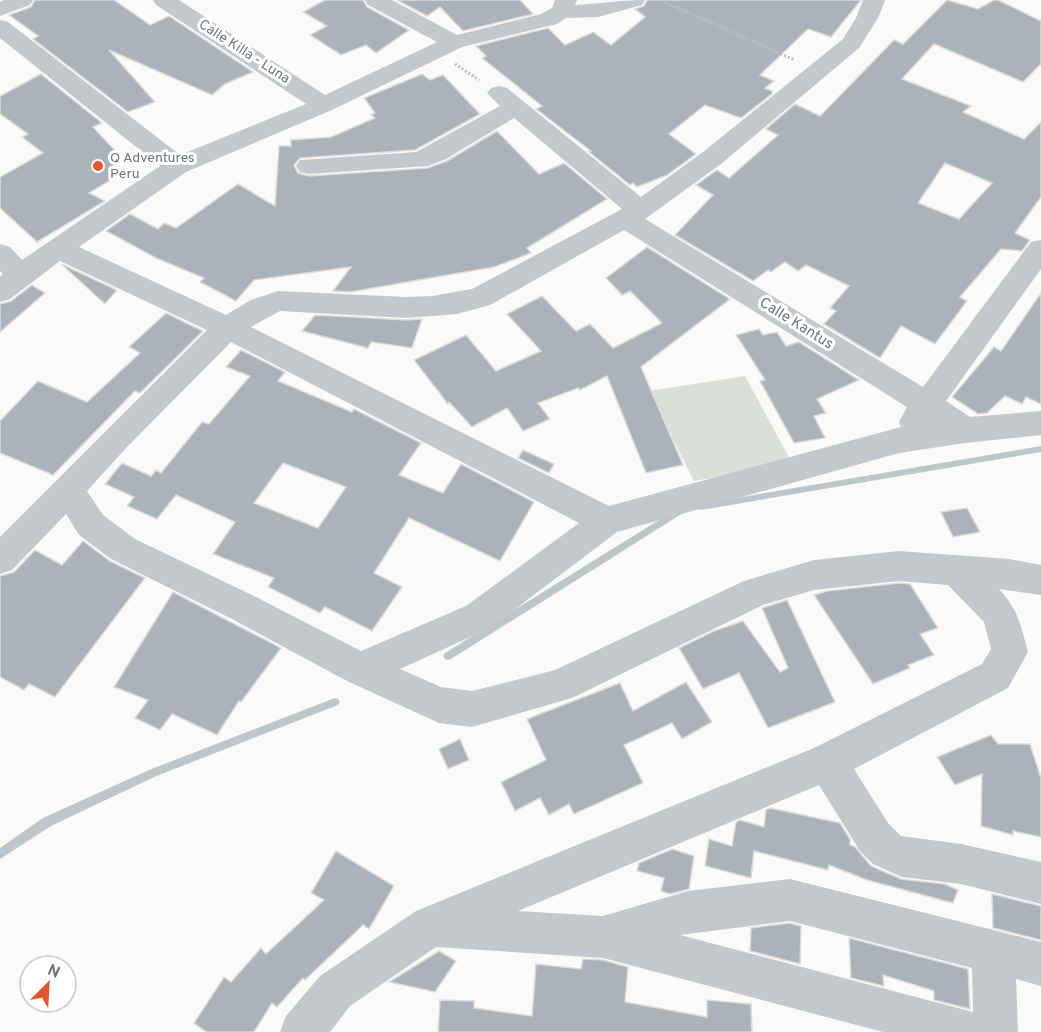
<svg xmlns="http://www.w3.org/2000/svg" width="1041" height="1032" font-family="Overpass,sans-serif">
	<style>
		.green { fill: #dadfd7 }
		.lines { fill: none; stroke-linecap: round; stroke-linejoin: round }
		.stream { fill: #bbc7cb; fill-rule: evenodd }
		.building { fill: #aab3b9; stroke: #dcdcda; stroke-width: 1.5; fill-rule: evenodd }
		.path { stroke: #bbbfc2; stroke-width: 3; stroke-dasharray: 2 2; stroke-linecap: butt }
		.minor { fill: #c3c8cc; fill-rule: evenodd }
		.poi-dot { fill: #e4572e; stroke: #fff; stroke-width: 2 }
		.labels { text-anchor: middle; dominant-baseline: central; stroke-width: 6; stroke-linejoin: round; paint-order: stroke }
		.far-street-label { font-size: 14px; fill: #657683; stroke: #fff }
		.far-poi-label { font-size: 14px; fill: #657683; stroke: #fff; text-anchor: start }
		.street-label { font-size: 15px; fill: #657683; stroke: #fff }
	</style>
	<rect width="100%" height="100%" fill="#fafaf8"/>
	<path class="green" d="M745 376 792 463 694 481 649 391Z"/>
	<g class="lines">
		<g class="stream">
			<path d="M1041 446V452L701 510 698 509 697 507 698 505 701 504Z"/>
			<path d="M680 507 683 509 684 511 683 513 451 659 448 660 445 659 443 656 445 653Z"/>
			<path d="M335 698 338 699 340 702 338 705 154 777 51 826 0 859V848L43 818 149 770Z"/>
		</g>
	</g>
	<g class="building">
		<path d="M35 0H114L150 25 169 16 253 72 225 84 212 95 109 50 155 102 128 112 33 39 38 36 9 15 31 7Z"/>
		<path d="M325 0H363L367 7 409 30 376 53 366 45 341 55 310 35 327 26 303 12Z"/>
		<path d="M397 0H520L533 14 463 31 440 7 427 16Z"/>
		<path d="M647 0H861L831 37 808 29 760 75 774 81 765 88 772 91V94L741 118 705 105 669 134 696 154 667 175 637 187 633 183 630 185 589 152 591 151 536 109 542 106 482 58 486 56 476 46 548 28 565 45 593 32 611 45 645 17 635 9 644 6Z"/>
		<path d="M947 0 978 9 994 0H998L1041 21V64L1023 82 934 44 902 79 971 106 963 112 1024 139 1041 122V197L1015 233 1030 240 1022 251 1001 249 960 297 967 301 935 344 901 326 880 358 824 324 836 311 830 308 849 286 806 265 798 271 785 262 771 272 768 270 753 281 675 235 713 195 696 185 717 170 729 178 778 135 766 129 795 104 820 116 894 40 903 44ZM945 163 992 183 959 219 918 203Z"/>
		<path d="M41 74 102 123 93 127 124 160 111 167 121 174 89 193 105 201 37 242 0 208V177L43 153 22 137 28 134 0 114V96Z"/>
		<path d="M422 74 430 80 443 75 480 114 415 150 300 158 294 165 298 173 309 176 428 168 447 161 497 131 539 174 564 163 607 199 527 248 531 253 494 267 350 292 333 291 351 267 254 280 236 301 200 282 204 278 156 258 106 231 130 214 158 229 164 223 176 228 238 184 275 206 279 146H291V140L331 137 375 118 371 115 375 113 364 98Z"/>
		<path d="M647 247 730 299 641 367 683 465 646 473 607 376 580 390 578 388 538 403 550 419 523 431 507 408 472 427 449 402 448 404 414 360 466 335 496 371 541 351 507 314 542 296 576 331 590 324 613 348 662 323 630 291 622 295 606 278Z"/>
		<path d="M61 264 117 290 105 304Z"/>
		<path d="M32 285 45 293 0 332V304L11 301Z"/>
		<path d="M1041 293V404L1026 397 1022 404 1005 396 987 413 978 414 952 397 994 347 1001 351Z"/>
		<path d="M166 313 203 331 140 393 135 391 53 475 0 453V421L38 381 87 402 140 353 129 347Z"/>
		<path d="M315 315 407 320 422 319 412 348 371 342 368 348 302 331Z"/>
		<path d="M759 329 763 335 777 332 786 346 799 342 859 380 817 399 826 413 814 416 825 438 794 443 760 381 765 380 736 335Z"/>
		<path d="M241 350 285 372 278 381 352 412 354 409 421 443 399 475 443 493 461 464 534 502 500 561 409 518 374 573 402 587 372 631 325 607 320 613 268 587 274 578 213 554 235 522 176 495 157 519 127 506 134 497 105 484 122 463 151 476 156 470 161 473 202 422 209 424 250 376 226 367ZM283 463 346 487 318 528 254 503Z"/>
		<path d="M523 450 554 464 549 473 518 458Z"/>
		<path d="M967 508 980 532 953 537 941 512Z"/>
		<path d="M83 541 110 561 145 578 55 697 29 684 24 690 0 677V576L14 572 35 550 62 565Z"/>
		<path d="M899 583 910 584 938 628 920 634 934 655 908 665 910 668 873 684 814 595 827 591Z"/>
		<path d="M173 592 281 648 241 702 239 701 217 735 172 714 160 730 135 718 148 700 114 687Z"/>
		<path d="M787 600 835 702 768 728 739 673 703 689 679 648 714 631 743 621 780 672 788 668 762 608Z"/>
		<path d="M686 682 712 722 682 739 672 723 624 745 643 783 574 814 569 804 549 815 540 798 515 811 501 782 546 760 527 719 620 683 633 711Z"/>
		<path d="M991 735 998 744H1030L1041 778V837L1013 831V835L981 826 982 774 955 785 937 757Z"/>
		<path d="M460 739 469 760 448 769 439 749Z"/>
		<path d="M770 808 840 823 850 839V845L855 847 871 866 901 879 945 884 958 890 953 903 867 880 829 865 828 870 754 851 751 878 705 866 709 839 732 846 736 822 740 820 764 827 766 810Z"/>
		<path d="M672 849 694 856 689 889 670 894 661 891 664 878 637 871 639 863Z"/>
		<path d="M336 851 394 886 369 929 363 925 305 980 303 978 277 1007 272 1003 254 1032H206L194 1023 224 977 231 982 261 948 266 954 324 900 311 893Z"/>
		<path d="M992 894 1041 906V940L993 928Z"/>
		<path d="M790 923 801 926 800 964 750 951 751 928Z"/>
		<path d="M849 938 968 969 970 1009 934 1000V991L883 975 884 986 851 978Z"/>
		<path d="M439 951 456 961 435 992 389 982Z"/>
		<path d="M583 959 603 960 628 967 625 1002 707 1017V1000L751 1004 752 1032H438L440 1000 474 1001V1008L532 1016 536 964 581 969Z"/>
	</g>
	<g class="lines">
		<g class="path">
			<path d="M660 0 795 60"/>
			<path d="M455 64 479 80"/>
		</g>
		<g class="minor">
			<path d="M4 0H33L30 5 0 16V2Z"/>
			<path d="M153 0H179L325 95 437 42 368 5 365 0H392L457 35 541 14 552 8 555 0H577L575 5C599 4 620 0 645 0L642 5 598 17 566 18 557 24 462 47 332 110 186 172 79 247 226 315 251 300 278 291 407 297 432 296 472 289 622 209 514 118 446 159 428 166 309 174 300 172 296 166 300 160 416 152 500 106 487 93 491 88 499 86 507 88 641 197 703 152 843 39 856 18 863 0H885L878 18 859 48 721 164 645 219 923 387 1031 242 1041 240V269L946 401 970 417 1041 411V435L965 443 899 453 617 532 490 628 400 669 441 687 472 691 555 670 744 581 814 560 899 551 1009 559 1041 565V595L999 589C1018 609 1021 626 1028 652L1008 688 854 769 888 823 901 836 961 844 1041 862V904L961 884 902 877 873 864 860 851 819 785 518 911 603 916 688 891 790 879 1041 942V986L1016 979 1018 1032H883L603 958 436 947 350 1006 330 1032H280L286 1016 320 976 416 911 814 748 982 664 991 649 984 622 948 585 899 581 814 590 763 605 572 698 472 727 439 723 347 681 230 618 111 559 79 535 66 514 12 570 0 574V537L207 330 60 261 10 299 0 302V277L3 274 0 271V244L10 247 22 260 160 166 0 38V20L8 22 180 155 306 104 156 5ZM624 230 907 407 899 422 901 427 609 506 251 327 280 311 407 318 457 314 490 305ZM231 342 579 523 466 606 361 651 254 596 135 539 103 515 87 491 126 448ZM790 921 972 968 973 1012 680 935Z"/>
		</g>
	</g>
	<circle class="poi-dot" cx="98" cy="166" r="6"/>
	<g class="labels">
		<g class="far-street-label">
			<text transform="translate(244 52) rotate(33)">Calle Killa - Luna</text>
		</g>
		<g class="far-poi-label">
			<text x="110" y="158">Q Adventures<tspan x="110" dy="16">Peru</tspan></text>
		</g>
		<g class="street-label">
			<text transform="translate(796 324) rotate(32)">Calle Kantus</text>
		</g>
	</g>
	<g transform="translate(48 984) rotate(24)"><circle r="28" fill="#ffffff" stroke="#c1c8cd" stroke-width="1.5"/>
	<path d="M0-4.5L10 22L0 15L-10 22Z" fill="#e4572e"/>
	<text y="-9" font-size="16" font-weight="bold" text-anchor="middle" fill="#657683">N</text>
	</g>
</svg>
